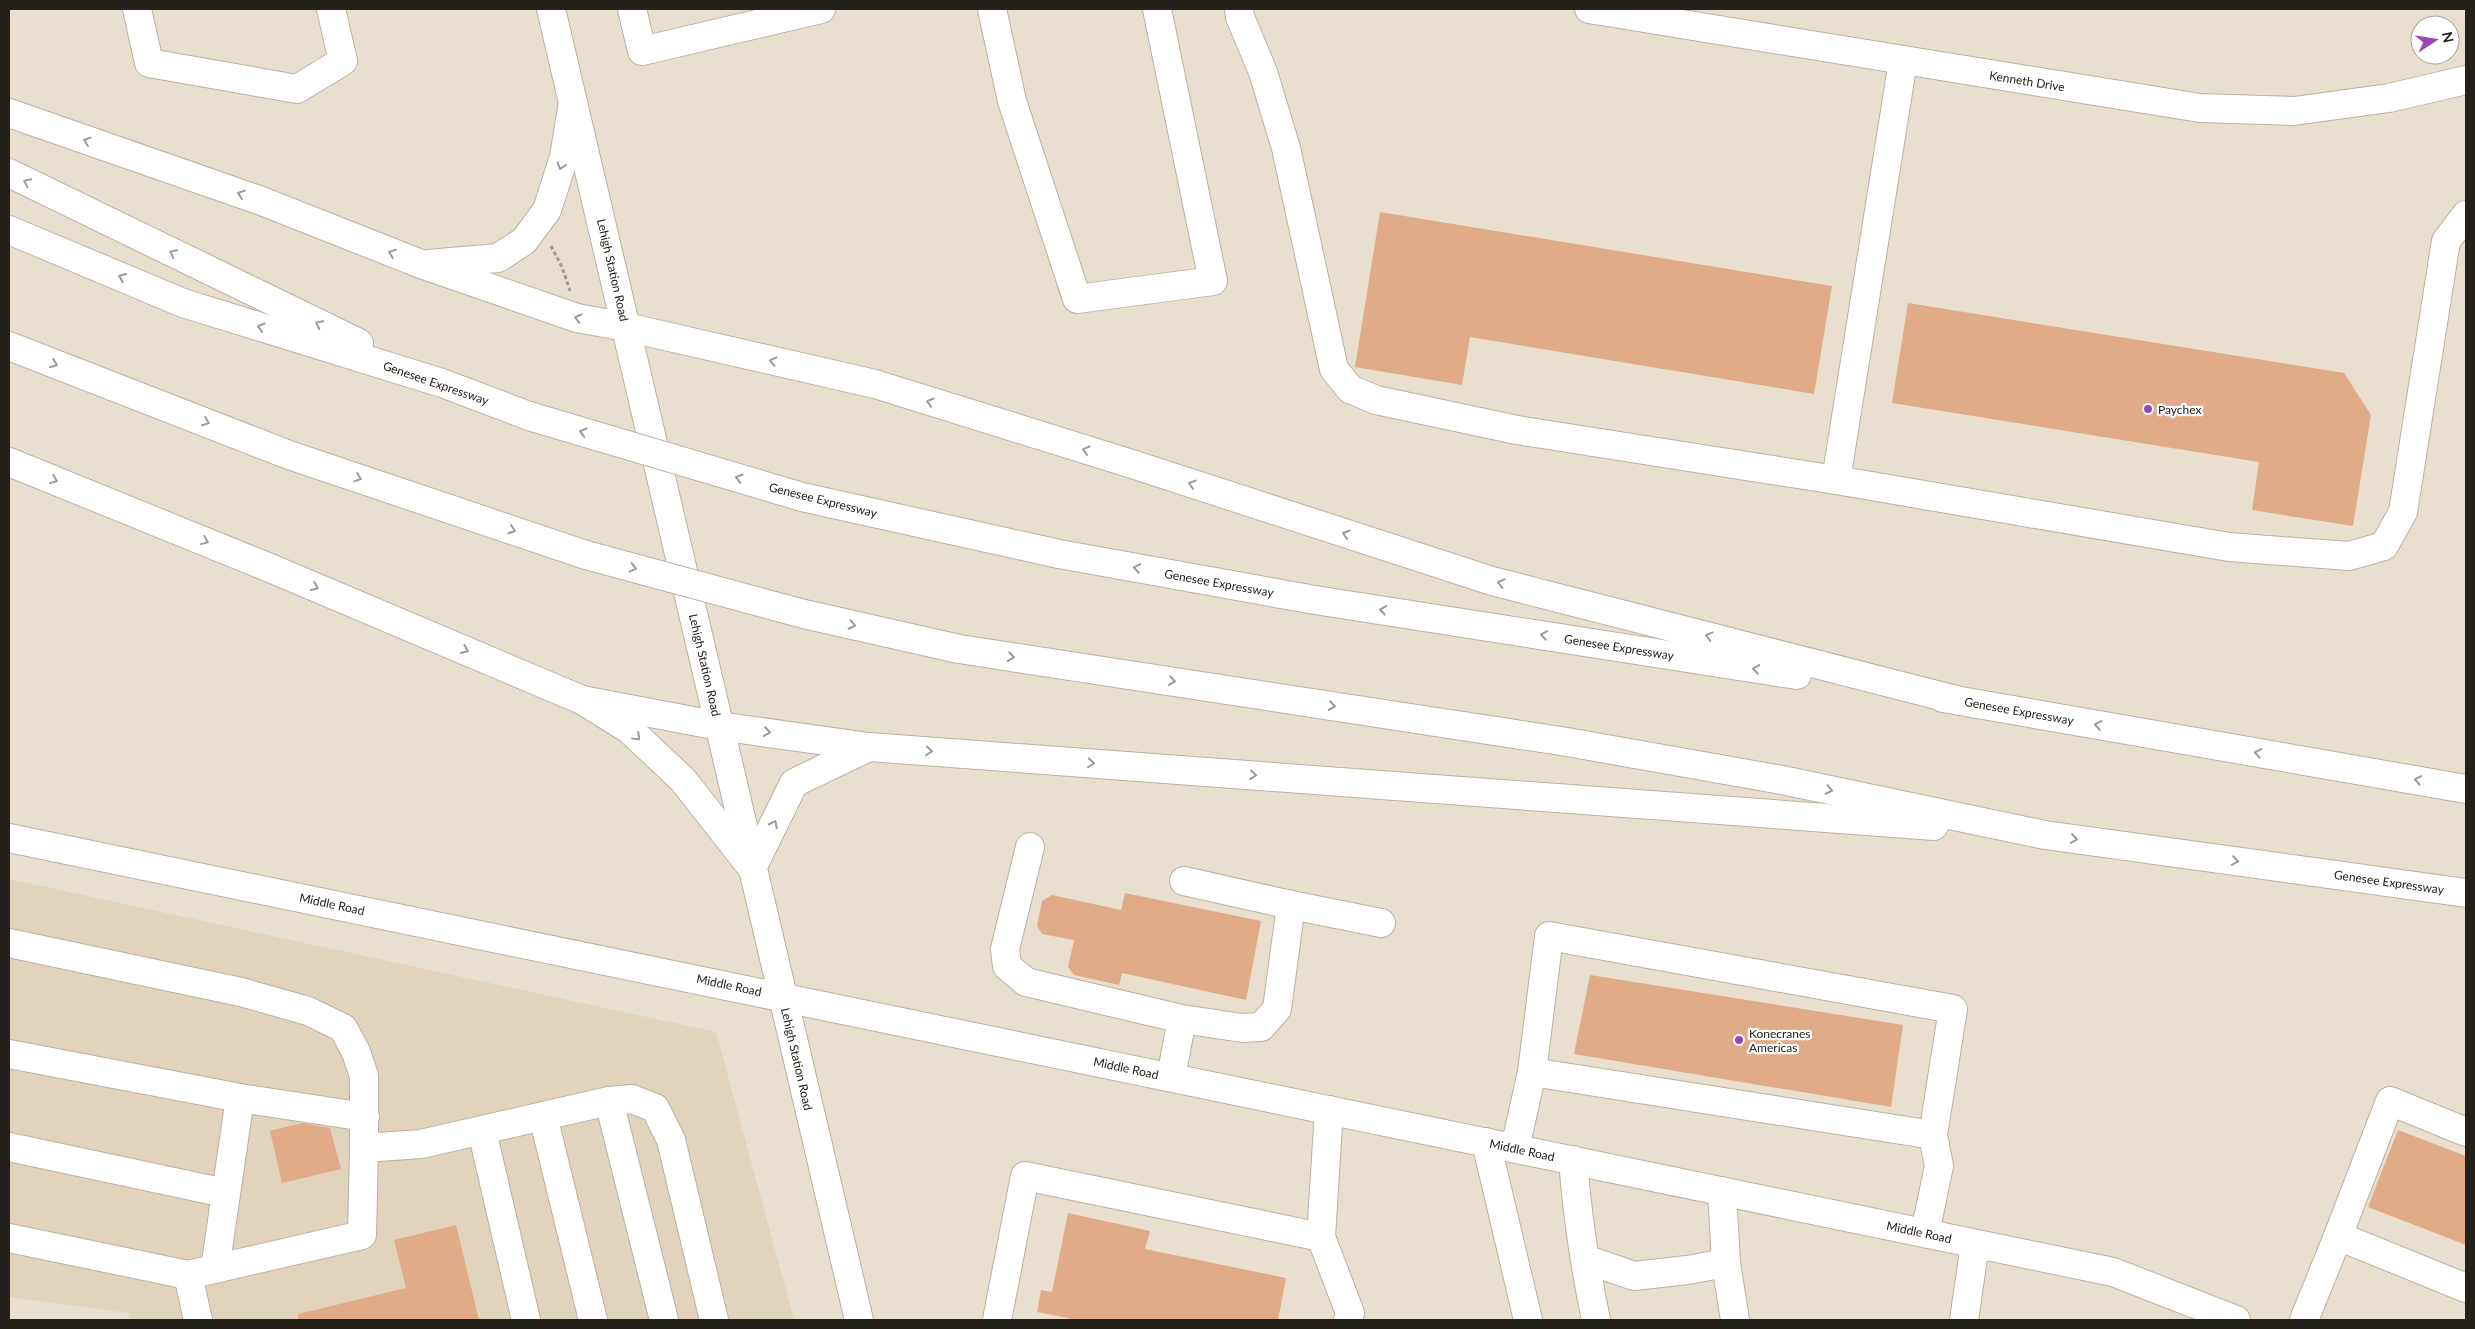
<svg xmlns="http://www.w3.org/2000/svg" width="2475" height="1329" font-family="Lato,sans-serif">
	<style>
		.built { fill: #e1d3bc }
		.building { fill: #e0ab86 }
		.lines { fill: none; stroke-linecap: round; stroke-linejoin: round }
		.minor-casing { stroke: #bab1a1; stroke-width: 30 }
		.major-casing { stroke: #bab1a1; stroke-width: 30 }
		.highway-casing { stroke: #bab1a1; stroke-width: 30 }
		.path { stroke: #a39b8e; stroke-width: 3; stroke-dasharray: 4 2.5; stroke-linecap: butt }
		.minor { stroke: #fff; stroke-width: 28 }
		.major { stroke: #fff; stroke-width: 28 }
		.highway { stroke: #fff; stroke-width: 28 }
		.highway-bridge-casing { stroke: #bab1a1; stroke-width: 30; stroke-linecap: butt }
		.highway-bridge { stroke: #fff; stroke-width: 28 }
		.oneway { stroke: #9c9b98 }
		.poi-dot { fill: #9947b6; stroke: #fff; stroke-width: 2 }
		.labels { text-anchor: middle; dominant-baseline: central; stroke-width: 4.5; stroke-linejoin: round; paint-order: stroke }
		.street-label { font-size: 12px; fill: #24201a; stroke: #fff }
		.poi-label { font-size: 12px; fill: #24201a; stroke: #fff; text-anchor: start }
	</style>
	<rect width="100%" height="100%" fill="#e9dfcf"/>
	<path class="built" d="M9 879 716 1032 794 1320H131L128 1313 9 1297Z"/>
	<g class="building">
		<path d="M1380 212 1832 286 1814 394 1470 337 1462 385 1355 367Z"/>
		<path d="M1908 303 2344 373 2371 415 2353 526 2252 510 2259 462 1892 403Z"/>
		<path d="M1125 893 1261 921 1246 1000 1122 973 1119 985 1074 975 1068 967 1074 940 1042 934 1037 926 1042 901 1052 895 1121 910Z"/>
		<path d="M1590 975 1903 1025 1891 1107 1574 1054Z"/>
		<path d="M302 1123 330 1128 341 1169 282 1183 270 1131Z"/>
		<path d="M2398 1130 2466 1156V1245L2368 1207Z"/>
		<path d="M1068 1213 1150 1231 1145 1249 1286 1278 1278 1320H1077L1037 1312 1041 1290 1052 1292Z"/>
		<path d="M456 1225 479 1320H298V1314L406 1288 394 1240Z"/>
	</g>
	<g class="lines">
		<defs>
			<g id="minor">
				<path d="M137 9 149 63 297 89 343 61 331 9"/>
				<path d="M632 9 642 51 821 9"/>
				<path d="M992 9 1012 101 1077 299 1213 281 1157 9"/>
				<path d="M1239 9 1240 17 1263 72 1286 148 1334 369 1350 389 1376 400 1517 430 1836 480 2229 547 2349 556 2384 546 2403 512 2446 241 2466 215"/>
				<path d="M1589 9 2200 108 2294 111 2389 98 2466 80"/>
				<path d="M1836 480 1903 61"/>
				<path d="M9 838 2113 1272 2236 1320"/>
				<path d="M1030 847 1005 949 1007 966 1026 982 1182 1019 1171 1077"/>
				<path d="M1291 905 1381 923"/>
				<path d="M9 943 241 992 308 1011 343 1028 356 1052 364 1076V1148L421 1144 609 1101 632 1099 655 1108 671 1140 714 1320"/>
				<path d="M1182 1019 1242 1028 1261 1027 1277 1009 1291 905 1184 881"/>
				<path d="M9 1054 240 1098 365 1117"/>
				<path d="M1532 1072 1933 1135"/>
				<path d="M609 1101 664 1320"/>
				<path d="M1329 1110 1321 1237 1350 1313 1348 1320"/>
				<path d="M543 1116 593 1320"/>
				<path d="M482 1131 526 1320"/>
				<path d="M1486 1142 1528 1320"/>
				<path d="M9 1147 225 1193"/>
				<path d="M1515 1148 1532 1072 1549 936 1953 1009 1933 1135 1939 1166 1925 1233"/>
				<path d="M1573 1160C1577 1214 1585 1267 1596 1320"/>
				<path d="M1722 1191 1726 1263 1735 1320"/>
				<path d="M2338 1236 2390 1101 2466 1132"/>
				<path d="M9 1238 188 1275 362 1235 364 1148"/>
				<path d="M1585 1259 1634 1276 1687 1270 1726 1263"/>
				<path d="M215 1269 240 1098"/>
				<path d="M188 1275 198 1320"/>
				<path d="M997 1320 1025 1176 1321 1237"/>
				<path d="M1964 1320 1975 1244"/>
				<path d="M2304 1320 2338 1236 2466 1288"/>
			</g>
			<path id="major" d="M551 9 859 1320"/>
			<g id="highway">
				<path d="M9 113 259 200 421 264 577 318 626 327 875 384 1132 464 1492 581 1960 701"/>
				<path d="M9 173 359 343"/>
				<path d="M9 230 183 303 442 383 529 416"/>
				<path d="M428 264 498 258 524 241 547 210 564 157 573 102"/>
				<path d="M9 346 289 455 586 555"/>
				<path d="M9 462 270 568 582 700 630 730 683 780 752 868 794 783 869 747"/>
				<path d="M802 497 1059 554 1315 600 1797 675"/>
				<path d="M804 614 959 649 1567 742 1782 780 2045 835 2466 893"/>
				<path d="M1943 698 2466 789"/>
				<path d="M582 700 719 726 869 747 1934 826"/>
			</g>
		</defs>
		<use href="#minor" class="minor-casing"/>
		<use href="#major" class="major-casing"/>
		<use href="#highway" class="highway-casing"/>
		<path class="path" d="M551 246 562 267 570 291"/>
		<use href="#minor" class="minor"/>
		<use href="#major" class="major"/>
		<use href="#highway" class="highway"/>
		<defs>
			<g id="highway-bridge">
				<path d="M529 416 802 497"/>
				<path d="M586 555 804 614"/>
			</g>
		</defs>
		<use href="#highway-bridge" class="highway-bridge-casing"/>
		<use href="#highway-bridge" class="highway-bridge"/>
	</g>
	<defs><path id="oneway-chevron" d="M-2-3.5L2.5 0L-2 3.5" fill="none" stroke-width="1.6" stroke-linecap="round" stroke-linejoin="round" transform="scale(1.25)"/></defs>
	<g class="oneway">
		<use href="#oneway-chevron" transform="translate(87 141) rotate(-161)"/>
		<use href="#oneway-chevron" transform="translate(561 166) rotate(107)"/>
		<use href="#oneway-chevron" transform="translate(27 182) rotate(-154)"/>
		<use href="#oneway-chevron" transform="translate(241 194) rotate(-161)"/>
		<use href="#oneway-chevron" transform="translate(173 253) rotate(-154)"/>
		<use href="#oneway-chevron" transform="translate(392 253) rotate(-159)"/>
		<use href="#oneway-chevron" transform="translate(122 277) rotate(-157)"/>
		<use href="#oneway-chevron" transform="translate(578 318) rotate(-166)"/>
		<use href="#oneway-chevron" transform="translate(319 324) rotate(-154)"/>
		<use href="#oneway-chevron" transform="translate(261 327) rotate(-163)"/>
		<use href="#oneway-chevron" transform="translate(773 361) rotate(-167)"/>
		<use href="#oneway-chevron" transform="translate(54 364) rotate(21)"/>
		<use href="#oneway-chevron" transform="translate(930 402) rotate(-163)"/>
		<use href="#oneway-chevron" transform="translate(206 422) rotate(21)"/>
		<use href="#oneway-chevron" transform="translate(583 432) rotate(-164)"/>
		<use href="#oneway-chevron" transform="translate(1086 450) rotate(-163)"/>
		<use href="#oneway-chevron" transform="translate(358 478) rotate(19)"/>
		<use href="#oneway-chevron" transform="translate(739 478) rotate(-164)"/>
		<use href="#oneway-chevron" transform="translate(54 480) rotate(22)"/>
		<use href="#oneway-chevron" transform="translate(1192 484) rotate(-162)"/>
		<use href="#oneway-chevron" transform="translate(512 530) rotate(19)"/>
		<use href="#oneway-chevron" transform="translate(1346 534) rotate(-162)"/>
		<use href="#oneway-chevron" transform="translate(205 541) rotate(22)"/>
		<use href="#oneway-chevron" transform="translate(633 568) rotate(15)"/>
		<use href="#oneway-chevron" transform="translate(1137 568) rotate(-170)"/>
		<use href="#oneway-chevron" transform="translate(1501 583) rotate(-166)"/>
		<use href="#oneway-chevron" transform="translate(315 587) rotate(23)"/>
		<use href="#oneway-chevron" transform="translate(1383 610) rotate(-171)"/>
		<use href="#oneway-chevron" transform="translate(852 625) rotate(12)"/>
		<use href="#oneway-chevron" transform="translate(1544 635) rotate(-171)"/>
		<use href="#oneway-chevron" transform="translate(1709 636) rotate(-166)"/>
		<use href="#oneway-chevron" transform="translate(465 650) rotate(23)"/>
		<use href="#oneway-chevron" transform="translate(1011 657) rotate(9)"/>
		<use href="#oneway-chevron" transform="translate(1756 669) rotate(-171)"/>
		<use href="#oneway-chevron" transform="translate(1172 681) rotate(9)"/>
		<use href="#oneway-chevron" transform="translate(1332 706) rotate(9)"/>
		<use href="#oneway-chevron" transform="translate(2098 725) rotate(-170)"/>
		<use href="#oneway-chevron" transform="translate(767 732) rotate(8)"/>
		<use href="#oneway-chevron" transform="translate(637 737) rotate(44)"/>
		<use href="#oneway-chevron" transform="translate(929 751) rotate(4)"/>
		<use href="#oneway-chevron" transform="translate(2258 753) rotate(-170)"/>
		<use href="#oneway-chevron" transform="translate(1091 763) rotate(4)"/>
		<use href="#oneway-chevron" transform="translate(1253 775) rotate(4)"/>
		<use href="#oneway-chevron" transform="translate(2418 780) rotate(-170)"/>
		<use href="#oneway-chevron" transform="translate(1829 790) rotate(12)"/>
		<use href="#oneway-chevron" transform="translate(774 824) rotate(-63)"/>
		<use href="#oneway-chevron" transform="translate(2074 839) rotate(8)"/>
		<use href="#oneway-chevron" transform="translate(2235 861) rotate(8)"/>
	</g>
	<g class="poi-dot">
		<circle cx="2148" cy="409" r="5"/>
		<circle cx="1739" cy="1040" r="5"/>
	</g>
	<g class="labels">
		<g class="street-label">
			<text transform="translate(2027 81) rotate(9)">Kenneth Drive</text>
			<text transform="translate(613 270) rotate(77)">Lehigh Station Road</text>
			<text transform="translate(436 383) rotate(19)">Genesee Expressway</text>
			<text transform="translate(823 500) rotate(14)">Genesee Expressway</text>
			<text transform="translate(1219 583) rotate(10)">Genesee Expressway</text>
			<text transform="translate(1619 647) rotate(9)">Genesee Expressway</text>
			<text transform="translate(705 665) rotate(77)">Lehigh Station Road</text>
			<text transform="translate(2019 711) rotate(10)">Genesee Expressway</text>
			<text transform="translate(2389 882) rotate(8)">Genesee Expressway</text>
			<text transform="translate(332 904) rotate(12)">Middle Road</text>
			<text transform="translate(729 985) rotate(12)">Middle Road</text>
			<text transform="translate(797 1059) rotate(77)">Lehigh Station Road</text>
			<text transform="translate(1126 1068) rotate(12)">Middle Road</text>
			<text transform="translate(1522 1150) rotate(12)">Middle Road</text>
			<text transform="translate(1919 1232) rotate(12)">Middle Road</text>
		</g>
		<g class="poi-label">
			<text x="2158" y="409">Paychex</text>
			<text x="1749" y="1033">Konecranes<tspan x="1749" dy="14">Americas</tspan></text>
		</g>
	</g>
	<rect width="2475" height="1329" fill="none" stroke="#24201a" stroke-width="20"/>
	<g transform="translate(2435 40) rotate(78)"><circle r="24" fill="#ffffff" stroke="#a7a6a3"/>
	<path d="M0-4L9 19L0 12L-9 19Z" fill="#9947b6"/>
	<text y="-8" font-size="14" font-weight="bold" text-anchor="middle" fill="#24201a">N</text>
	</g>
</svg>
